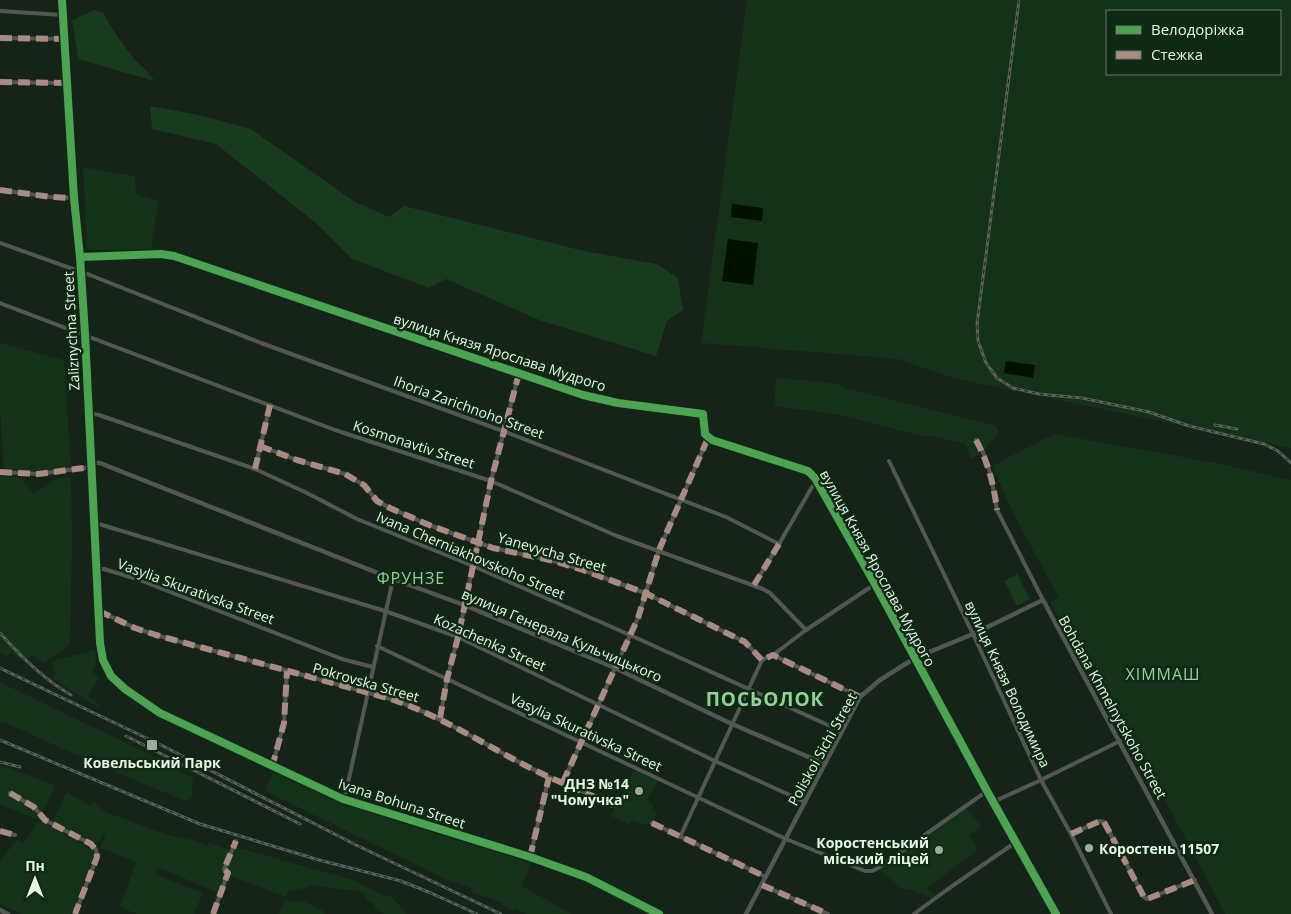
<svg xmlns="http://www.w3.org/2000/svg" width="1291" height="914" font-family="'Open Sans',sans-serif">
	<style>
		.built { fill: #143119; fill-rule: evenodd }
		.green { fill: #183a1d }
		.water { fill: #021002 }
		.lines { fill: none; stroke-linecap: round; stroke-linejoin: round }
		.minor { stroke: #535753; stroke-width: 4 }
		.tertiary { stroke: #535753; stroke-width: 4.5 }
		.rail-casing { stroke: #5b615b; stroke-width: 3 }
		.rail { stroke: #102914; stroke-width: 1; stroke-dasharray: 4; stroke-linecap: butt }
		.quiet { stroke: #a88b81; stroke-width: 6; stroke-dasharray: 12 6; stroke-linecap: butt }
		.cycleway-casing { stroke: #102914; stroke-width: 11 }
		.cycleway { stroke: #4ca352; stroke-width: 8 }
		.poi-dot { fill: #9dac9f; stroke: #102914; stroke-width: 2 }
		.labels { text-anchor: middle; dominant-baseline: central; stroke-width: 5; stroke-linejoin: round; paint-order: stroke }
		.street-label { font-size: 14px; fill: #e6f5e7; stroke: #102914 }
		.poi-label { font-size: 14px; font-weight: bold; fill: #e6f5e7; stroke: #102914; text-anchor: end }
		.quarter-label { font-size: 16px; letter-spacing: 1px; fill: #93d19a; stroke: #102914 }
		.district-label { font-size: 19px; font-weight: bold; letter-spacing: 1px; fill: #93d19a; stroke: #102914 }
	</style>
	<rect width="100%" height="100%" fill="#162318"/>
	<g class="built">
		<path d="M747 0H1291V448L957 379 898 359 701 343ZM1107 11H1280V74H1107Z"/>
		<path d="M83 167 135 176 136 194 159 201 152 240 153 249 143 251 87 250Z"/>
		<path d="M0 343 64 360 71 466 38 473 18 470H4L0 410Z"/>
		<path d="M776 378 835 383 846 388 996 426 999 432 981 454 971 459 965 444 927 435 926 437 921 436 841 415 774 406Z"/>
		<path d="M1054 434 1217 463 1291 480V914H1225L1068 615 1059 619 1050 602 1059 598 1015 517 992 466Z"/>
		<path d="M0 476 21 478 34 494 56 479 71 477 72 544 70 645 43 663 32 655 23 662 12 653 7 656 0 653Z"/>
		<path d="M95 650 96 665 92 672 98 676 99 678 88 697 99 704 97 707 52 678 56 672 53 670 52 661Z"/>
		<path d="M0 682 159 759 193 778 192 797 186 801 151 787 94 763 10 725 0 722Z"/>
		<path d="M0 765 55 785 39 821 92 850 95 856 71 914H21L0 904V861L16 841 19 840 24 843 39 821 0 804Z"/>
		<path d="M274 770 344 804 418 826V825L531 863 522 886 572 914H527L515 908 512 911 502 906 503 903 472 893V888L447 880 265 791Z"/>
		<path d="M633 770 657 781 647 801 654 805 652 810 658 812 652 823 645 825 631 820 629 824 611 816 616 804 620 806Z"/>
		<path d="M67 792 90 806 93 802 106 812 165 834 188 840 189 838 207 846 209 842 230 850 239 848 354 880 387 897 389 894 407 914H384L373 908 375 904 365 899 366 894 356 891 310 885 308 887 288 892 286 897 226 874 218 893 158 867 155 874 203 893 194 914H137L120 907 136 862 100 848 106 833H103L98 844 54 822V818Z"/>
		<path d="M964 806 982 826 969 835 977 848 975 853 945 874 927 888 935 896 932 899 915 891 900 888 878 868Z"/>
		<path d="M284 900 295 902 301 900 322 910 325 914H279Z"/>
	</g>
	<g class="green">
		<path d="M94 10 103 13C112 29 123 45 135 60 142 67 150 72 154 81L78 59 72 20Z"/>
		<path d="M150 106 199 115 251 129 355 202 389 217 404 206 584 251 657 264 678 278 683 310 667 321 656 356 539 320 446 279 429 288 352 259 317 224 216 144 152 129Z"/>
		<path d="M1017 574 1030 599 1017 606 1004 581Z"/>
	</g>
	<g class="water">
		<path d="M732 204 763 208 762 221 731 217Z"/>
		<path d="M728 239 758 243 753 285 722 281Z"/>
		<path d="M1006 361 1035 365 1033 378 1004 373Z"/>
	</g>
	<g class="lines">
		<g class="minor">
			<path d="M0 11 63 15"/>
			<path d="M0 38 65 39"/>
			<path d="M0 82 67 83"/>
			<path d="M0 190 51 197 74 198"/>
			<path d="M0 243 90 275 261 343 503 431 726 517 779 544 812 487 818 483"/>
			<path d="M80 257 161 254 174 256 583 395 618 403 703 414 705 434 712 440 808 471 815 478 875 584 987 791 1056 914"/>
			<path d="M0 303 335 430 491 481 617 536 763 589 770 593 806 630"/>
			<path d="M88 413 99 415 255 469 307 493 357 519 473 566 630 635 841 731"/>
			<path d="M976 440 983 452 991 476 997 510 1043 600"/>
			<path d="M260 446 297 460 345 474 364 485 377 501 390 508 429 525 493 548 554 561 583 570 645 593 745 642 762 660 773 655 860 697"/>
			<path d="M889 461 973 634 1041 780 1071 834 1111 914"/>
			<path d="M255 469 270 405"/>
			<path d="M0 472 38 474 91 467"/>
			<path d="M94 524H99L385 611 458 637 715 761 805 802"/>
			<path d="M96 569H104L137 579 342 659 373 667"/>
			<path d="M754 585 779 544"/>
			<path d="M99 611 135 628 156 635 391 699C447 718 495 752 549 777 571 787 593 796 615 806"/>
			<path d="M377 646 786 839 865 871H872L878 868 987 791"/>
			<path d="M773 655 806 630 875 584"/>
			<path d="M440 718 447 679 458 637 491 481 519 373"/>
			<path d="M272 767 284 723 287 671"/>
			<path d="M563 782 638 618 659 550 708 438"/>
			<path d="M10 793 34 807 45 820 91 844 96 850 97 857 75 914"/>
			<path d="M343 799 346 792 393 579"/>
			<path d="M993 802 1041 780 1120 741"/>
			<path d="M652 823 766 877"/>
			<path d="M0 831 15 835"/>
			<path d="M1071 834 1100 821 1104 822 1144 897 1147 899 1195 880"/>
			<path d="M680 837 762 660"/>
			<path d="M530 857 549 777"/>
			<path d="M762 885 828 914"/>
			<path d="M213 914 228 873 224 869 236 841"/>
			<path d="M914 914 948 889 1016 842"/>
		</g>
		<g class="tertiary">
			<path d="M62 0 74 198 80 257 85 334 100 643 103 660 111 676 125 689 160 713 343 799 530 857 586 877 659 914"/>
			<path d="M90 463H100L393 579 464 605 615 668 732 724 825 764"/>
			<path d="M0 910 8 914"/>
			<path d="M746 914 860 697 880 680 915 658 973 634 1043 600 1212 914"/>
		</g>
		<defs>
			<g id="rail">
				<path d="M1019 0 977 324 978 341 986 363 997 378 1013 388 1039 394 1082 398 1149 412 1189 426 1264 444 1278 451 1291 463"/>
				<path d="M1215 425 1237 429"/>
				<path d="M0 633C21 657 43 679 71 695"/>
				<path d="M0 668 161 745 356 845 501 914"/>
				<path d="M126 736 300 824"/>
				<path d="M0 740 200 824 319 860 401 881 431 893 477 914"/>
				<path d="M0 762 20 767"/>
			</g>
		</defs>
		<use href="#rail" class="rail-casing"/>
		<use href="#rail" class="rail"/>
		<g class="quiet">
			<path d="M0 38 65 39"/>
			<path d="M0 82 67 83"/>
			<path d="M0 190 51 197 74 198"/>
			<path d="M976 440C988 462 994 485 997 510"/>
			<path d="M260 446 297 460 345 474 364 485 377 501 390 508 429 525 493 548 554 561 583 570 645 593 745 642 762 660 773 655 860 697"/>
			<path d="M255 469 270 405"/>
			<path d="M0 472 38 474 91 467"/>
			<path d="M754 585 779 544"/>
			<path d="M99 611 135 628 156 635 391 699C447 718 495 752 549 777 571 787 593 796 615 806"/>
			<path d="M440 718 447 679 458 637 491 481 519 373"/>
			<path d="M272 767 284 723 287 671"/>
			<path d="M563 782 638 618 659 550 708 438"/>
			<path d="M10 793 34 807 45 820 91 844 96 850 97 857 75 914"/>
			<path d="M652 823 766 877"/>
			<path d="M0 831 15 835"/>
			<path d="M1071 834 1100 821 1104 822 1144 897 1147 899 1195 880"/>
			<path d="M530 857 549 777"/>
			<path d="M762 885 828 914"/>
			<path d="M213 914 228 873 224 869 236 841"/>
		</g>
		<defs>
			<g id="cycleway">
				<path d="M62 0 74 198 80 257 85 334 100 643 103 660 111 676 125 689 160 713 343 799 530 857 586 877 659 914"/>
				<path d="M80 257 161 254 174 256 583 395 618 403 703 414 705 434 712 440 808 471 815 478 875 584 987 791 1056 914"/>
			</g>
		</defs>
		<use href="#cycleway" class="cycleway-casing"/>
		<use href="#cycleway" class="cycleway"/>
	</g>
	<g class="poi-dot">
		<rect x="146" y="739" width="12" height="12" rx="2.5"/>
		<circle cx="639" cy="791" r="5"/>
		<circle cx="1089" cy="848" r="5"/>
		<circle cx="939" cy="850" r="5"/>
	</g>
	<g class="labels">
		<g class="street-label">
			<text transform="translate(71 331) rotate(-93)">Zaliznychna Street</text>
			<text transform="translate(500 352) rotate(18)">вулиця Князя Ярослава Мудрого</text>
			<text transform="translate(469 407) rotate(20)">Ihoria Zarichnoho Street</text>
			<text transform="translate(414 444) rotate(18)">Kosmonavtiv Street</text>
			<text transform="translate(552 552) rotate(16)">Yanevycha Street</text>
			<text transform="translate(471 555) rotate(23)">Ivana Cherniakhovskoho Street</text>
			<text transform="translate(878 568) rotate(61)">вулиця Князя Ярослава Мудрого</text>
			<text transform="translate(196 591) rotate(20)">Vasylia Skurativska Street</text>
			<text transform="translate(562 635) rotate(23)">вулиця Генерала Кульчицького</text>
			<text transform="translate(490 642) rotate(24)">Kozachenka Street</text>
			<text transform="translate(366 682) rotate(16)">Pokrovska Street</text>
			<text transform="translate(1008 684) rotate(65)">вулиця Князя Володимира</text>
			<text transform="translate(1113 707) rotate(61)">Bohdana Khmelnytskoho Street</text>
			<text transform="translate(586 732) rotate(25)">Vasylia Skurativska Street</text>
			<text transform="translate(822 749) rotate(-61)">Poliskoi Sichi Street</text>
			<text transform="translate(402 803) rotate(18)">Ivana Bohuna Street</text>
		</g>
		<g class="poi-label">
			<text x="152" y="762" text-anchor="middle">Ковельський Парк</text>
			<text x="629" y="783">ДНЗ №14<tspan x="629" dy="16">"Чомучка"</tspan></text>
			<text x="929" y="842">Коростенський<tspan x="929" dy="16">міський ліцей</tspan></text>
			<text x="1099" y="848" text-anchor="start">Коростень 11507</text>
		</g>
		<g class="quarter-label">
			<text x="411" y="578">ФРУНЗЕ</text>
			<text x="1163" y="674">ХІММАШ</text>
		</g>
		<g class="district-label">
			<text x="765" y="699">ПОСЬОЛОК</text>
		</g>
	</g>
	<rect x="1106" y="10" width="175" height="65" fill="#102914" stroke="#667b68"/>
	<rect x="1116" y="26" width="25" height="8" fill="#4ca352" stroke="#667b68"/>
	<text x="1151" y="35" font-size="15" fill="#e6f5e7">Велодоріжка</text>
	<rect x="1116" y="51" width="25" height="8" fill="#a88b81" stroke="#667b68"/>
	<text x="1151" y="60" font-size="15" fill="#e6f5e7">Стежка</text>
	<g transform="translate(35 879)" stroke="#102914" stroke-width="4" paint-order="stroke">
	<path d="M0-4L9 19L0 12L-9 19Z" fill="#e6f5e7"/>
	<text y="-8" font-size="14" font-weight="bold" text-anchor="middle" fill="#e6f5e7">Пн</text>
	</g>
</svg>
